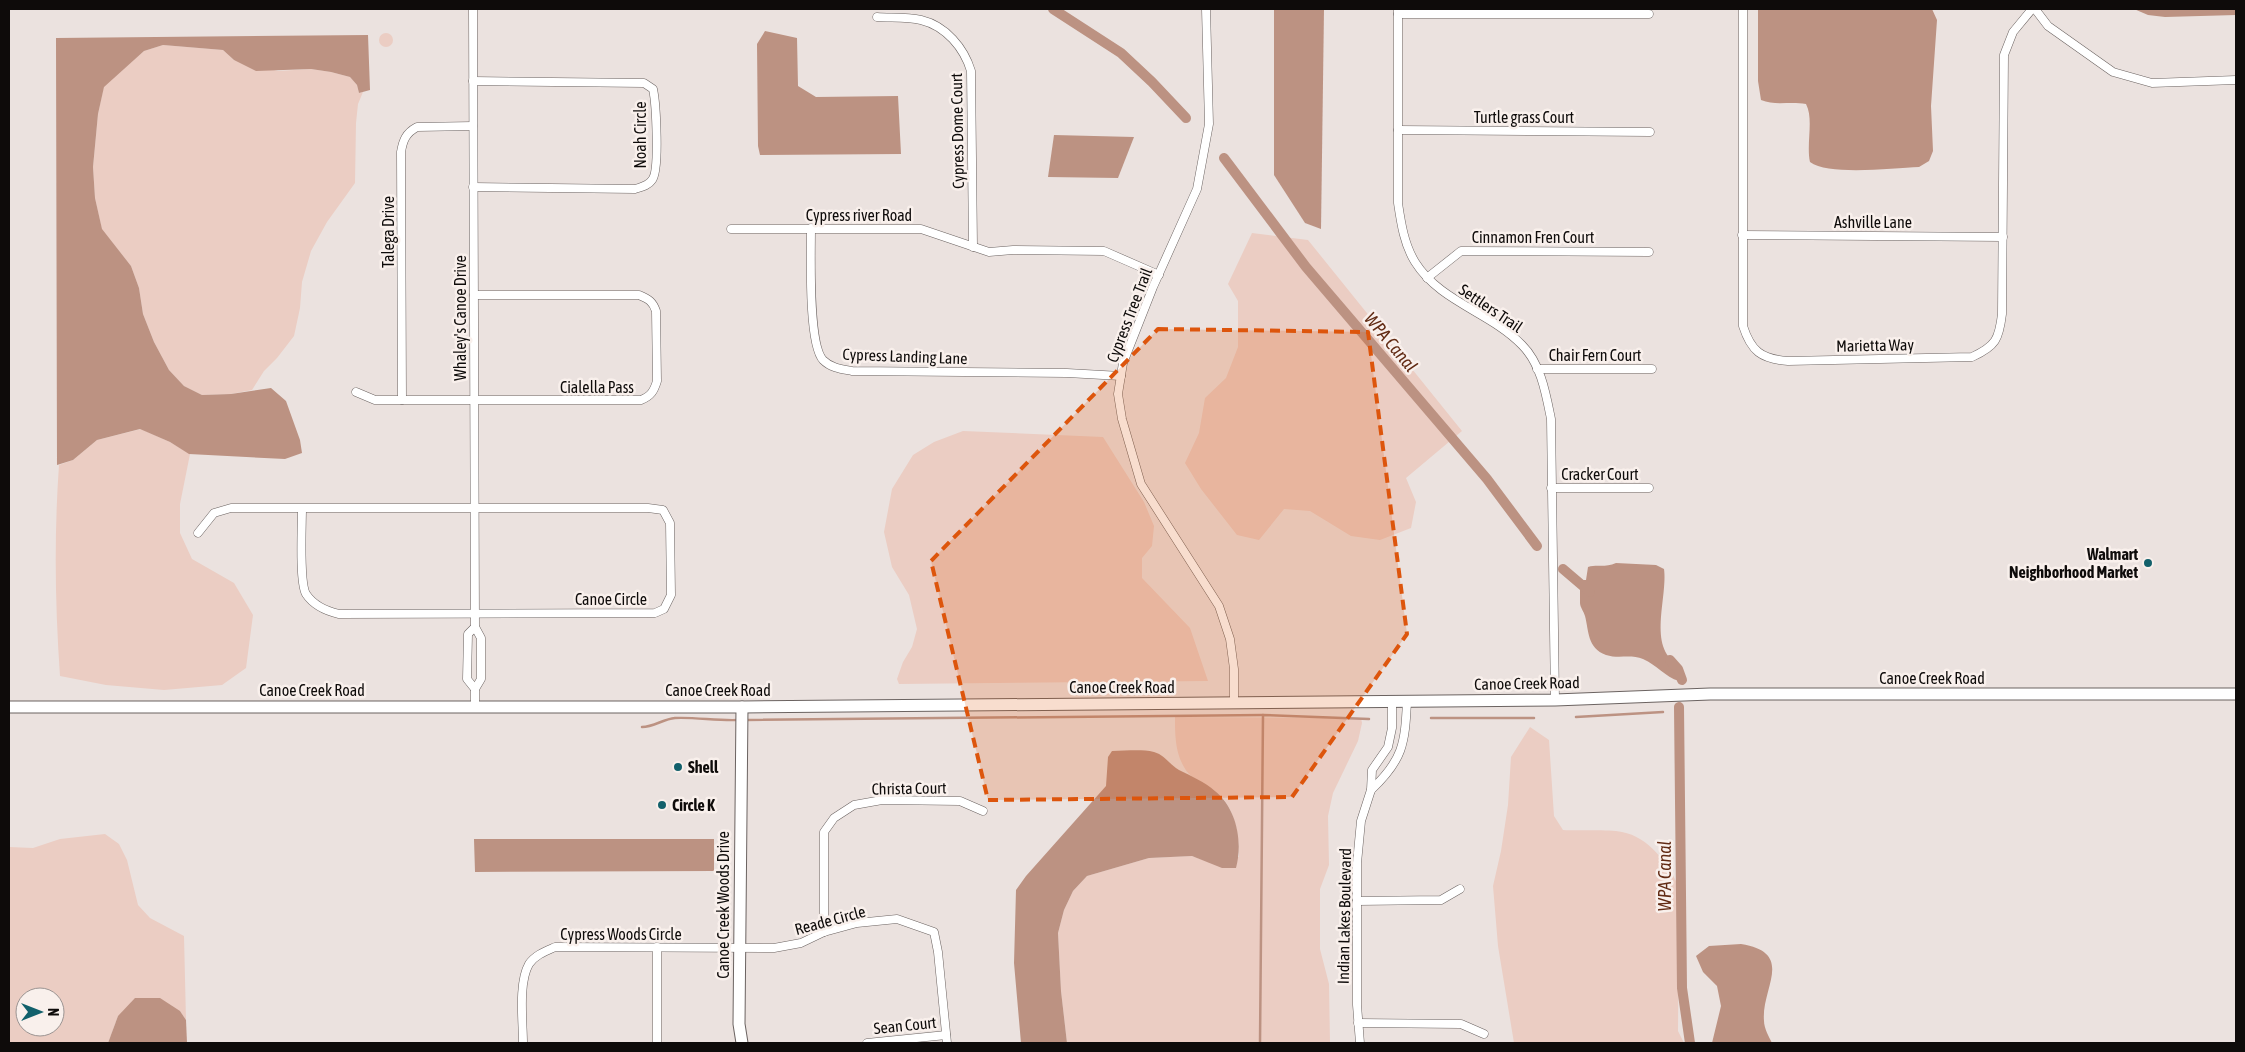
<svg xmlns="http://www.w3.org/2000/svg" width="2245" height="1052" font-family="'Asap Condensed',sans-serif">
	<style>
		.green { fill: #ebcdc3; fill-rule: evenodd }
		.water { fill: #bc9282 }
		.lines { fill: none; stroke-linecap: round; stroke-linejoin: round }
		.stream { stroke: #bc9282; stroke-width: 2.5 }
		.canal { stroke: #bc9282; stroke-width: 10 }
		.street-casing { stroke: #6b6361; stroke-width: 9 }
		.secondary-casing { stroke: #6b6361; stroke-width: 13 }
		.street { stroke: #fff; stroke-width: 8 }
		.secondary { stroke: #fff; stroke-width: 11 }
		.marked { fill: #dd550c; fill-opacity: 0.2; stroke: #dd550c; stroke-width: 4; stroke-dasharray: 10 6; stroke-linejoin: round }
		.poi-dot { fill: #12606b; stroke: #f9f0ec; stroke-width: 2 }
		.labels { text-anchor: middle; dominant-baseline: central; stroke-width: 5; stroke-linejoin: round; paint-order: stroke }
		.street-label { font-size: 16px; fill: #0e0b0a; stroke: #f9f0ec }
		.poi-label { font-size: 16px; font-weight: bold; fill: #0e0b0a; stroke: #f9f0ec; text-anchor: start }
		.water-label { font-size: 18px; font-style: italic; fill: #622b14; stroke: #f9f0ec }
	</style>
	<rect width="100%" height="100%" fill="#ebe2df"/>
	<g class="green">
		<circle cx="386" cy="40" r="7"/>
		<path d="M163 45 223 50 234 60 278 71 311 69 331 72 350 77 357 85 359 93 363 92 358 104 356 123 355 183 327 222 311 251 302 282 300 308 294 336 277 358 264 371 252 390 231 394 202 395 184 386 169 370 154 342 143 314 139 288 131 266 102 230 95 198 93 167 98 114 104 86 144 51Z"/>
		<path d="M1252 233 1308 240 1462 431 1406 478 1416 502 1411 528 1380 540 1351 536 1310 511 1284 509 1259 540 1237 535 1201 489 1185 463 1199 433 1205 398 1226 378 1238 347V301L1228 284Z"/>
		<path d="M141 429 170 442 190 454 180 504V533L192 559 234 583 253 615 246 668 222 685 164 690 106 685 60 676C55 605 54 536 59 465L73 460 97 440Z"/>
		<path d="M963 431 1103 437 1144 502 1154 526 1152 546 1142 558V578L1190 628 1208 681 899 684 897 679 903 662 912 647 917 629 909 595 892 567 884 532 892 489 913 455 934 442Z"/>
		<path d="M1175 717 1361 718 1362 723 1358 741 1333 793 1328 816 1329 865 1320 889V949L1329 984 1330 1043H1067L1061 991 1058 933 1064 910 1073 891 1087 876 1149 858 1192 856 1206 861 1239 857C1239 833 1235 806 1214 790 1204 783 1190 779 1184 767 1175 752 1175 734 1175 717Z"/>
		<path d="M1530 727 1549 740 1554 816 1563 830C1580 831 1607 829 1622 832 1649 837 1668 864 1679 887L1678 1031 1684 1043H1514L1498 946 1493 886 1501 851 1508 805 1511 757Z"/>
		<path d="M105 834 119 844 127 860 138 905 150 918 184 936 186 1020 180 1011 118 1016 108 1043H9V847L33 848 60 839ZM25 997H55V1027H25Z"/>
	</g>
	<g class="water">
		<path d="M1274 9H1324L1321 229 1305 223 1274 175Z"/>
		<path d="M1758 9H1932L1937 20 1931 106 1933 151 1929 161 1919 167C1893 168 1829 176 1810 162 1806 144 1814 119 1806 104 1790 101 1775 106 1761 100L1758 81Z"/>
		<path d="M2134 9H2236V15L2165 17 2148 15Z"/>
		<path d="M765 31 797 38 798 86 816 97 898 96 901 154 760 155 758 146 757 44Z"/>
		<path d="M368 35 370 90 359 93 357 85 350 77 331 72 311 69 256 71 234 60 223 50 163 45 144 51 104 87 98 114 93 167 95 198 102 229 131 266 139 288 143 314 154 342 169 370 184 386 202 395 231 394 271 388 286 401 300 440 302 453 285 459 189 454 170 442 140 429 97 440 73 460 57 465 56 38Z"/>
		<path d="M1054 135 1134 137 1118 178 1048 177Z"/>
		<path d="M1616 563 1656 565 1664 569C1668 597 1647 648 1678 664L1679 681C1665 677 1657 665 1643 659 1631 654 1618 659 1606 655 1587 648 1589 631 1585 616 1584 612 1580 607 1580 603 1580 595 1580 587 1580 580H1586L1588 567C1597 564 1605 568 1616 563Z"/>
		<path d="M1112 751C1126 751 1141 749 1154 752 1165 755 1170 765 1179 770 1191 776 1205 782 1215 791 1237 809 1243 842 1236 868H1222L1192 856 1149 858 1087 876 1073 891 1064 910 1058 933 1061 991 1067 1043H1021L1014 963 1016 890 1026 876 1106 786 1108 757Z"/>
		<path d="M474 839H714V871L475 872Z"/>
		<path d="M1741 944C1796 953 1761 988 1764 1021 1764 1028 1769 1037 1772 1043H1712L1721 1006 1717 986 1703 972 1696 956 1709 946Z"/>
		<path d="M135 998H160L180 1011 186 1020 187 1043H108L118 1016Z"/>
	</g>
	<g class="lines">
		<g class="stream">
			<path d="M1576 717 1663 712"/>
			<path d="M1431 718H1534"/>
			<path d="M746 720 1263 715"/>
			<path d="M642 727C654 727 663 719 675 718 696 717 717 721 738 720"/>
			<path d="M1260 1043 1263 715 1369 719"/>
		</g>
		<g class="canal">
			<path d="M1053 9 1121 53 1152 82 1186 118"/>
			<path d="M1224 158 1306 267 1487 479 1537 546"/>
			<path d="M1563 569 1590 592"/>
			<path d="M1670 660 1678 669 1682 680"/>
			<path d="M1679 707 1682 988 1690 1043"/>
		</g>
		<defs>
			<g id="street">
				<path d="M473 9 475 627 481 638V679L475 689V705"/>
				<path d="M1206 9 1209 124 1197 189 1153 287 1123 363 1118 394 1122 419 1141 484 1219 606 1230 639 1234 669V702"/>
				<path d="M1398 9V203C1401 223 1404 244 1415 262 1440 302 1490 312 1522 345 1541 364 1546 394 1551 419L1555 700"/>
				<path d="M1743 9V326C1751 351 1761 359 1788 361L1972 357C1996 346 1999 339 2002 314L2004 55 2013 32 2032 9"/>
				<path d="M2035 9 2048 26 2113 72 2152 83 2236 80"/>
				<path d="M1398 14H1649"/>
				<path d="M877 17C891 18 907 17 921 20 946 26 964 48 971 71L973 247"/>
				<path d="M473 81 644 83 653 89C656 103 660 171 652 180 648 186 641 187 635 189L473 187"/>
				<path d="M1398 130 1650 132"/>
				<path d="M811 228C811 254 808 344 823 360 831 368 841 369 852 371L1067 373 1121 376"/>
				<path d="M731 229H921L989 252 1013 250 1104 251 1159 275"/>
				<path d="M1742 235 2003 237"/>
				<path d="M1427 278 1461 251 1649 252"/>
				<path d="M1537 369H1652"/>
				<path d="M356 392 375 400H641C651 396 654 391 657 381L656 311C653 302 649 299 639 295H474"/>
				<path d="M402 400 401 152C403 140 406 133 417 127L473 126"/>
				<path d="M1551 488H1649"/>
				<path d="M198 533 214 513 231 508H648L663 510 670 523 671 595 664 609 655 613 339 614C326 611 314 606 306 594 299 582 302 525 302 508"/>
				<path d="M475 627 468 634 467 679 475 689"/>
				<path d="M1371 790C1403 760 1405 744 1407 701"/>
				<path d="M1357 901 1441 900 1460 889"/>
				<path d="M824 932V832L834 818 854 805 882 800 960 801 983 811"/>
				<path d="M657 947V1043"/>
				<path d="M1358 1023 1461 1024 1484 1034"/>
				<path d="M523 1043C523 1022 518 983 529 964 535 955 546 951 555 947L774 948 801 943 824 932 857 923 897 919 934 932 938 952 947 1043"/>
				<path d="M867 1043 946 1035"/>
				<path d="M1360 1043 1357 1005V863L1361 821 1371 790 1372 770 1388 747 1392 728V701"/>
			</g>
			<g id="secondary">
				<path d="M9 707H742L1555 700 1710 694H2236"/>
				<path d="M742 707 739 1024 742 1043"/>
			</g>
		</defs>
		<use href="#street" class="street-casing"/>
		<use href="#secondary" class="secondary-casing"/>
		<use href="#street" class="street"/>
		<use href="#secondary" class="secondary"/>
	</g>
	<path class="marked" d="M1158 329 1368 332 1407 634 1292 797 988 800 931 561Z"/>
	<g class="poi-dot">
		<circle cx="2148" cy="563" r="5"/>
		<circle cx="678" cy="767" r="5"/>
		<circle cx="662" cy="805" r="5"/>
	</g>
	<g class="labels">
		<g class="street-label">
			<text x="1524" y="117">Turtle grass Court</text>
			<text transform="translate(957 131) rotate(-91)">Cypress Dome Court</text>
			<text transform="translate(640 135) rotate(-90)">Noah Circle</text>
			<text x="859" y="215">Cypress river Road</text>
			<text x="1873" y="222">Ashville Lane</text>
			<text transform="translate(388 232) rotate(-90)">Talega Drive</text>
			<text x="1533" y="237">Cinnamon Fren Court</text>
			<text transform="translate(1491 308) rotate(34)">Settlers Trail</text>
			<text transform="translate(1129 315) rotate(-69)">Cypress Tree Trail</text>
			<text transform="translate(460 318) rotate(-90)">Whaley's Canoe Drive</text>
			<text transform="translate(1875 345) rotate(-1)">Marietta Way</text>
			<text x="1595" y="355">Chair Fern Court</text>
			<text transform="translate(905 356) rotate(2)">Cypress Landing Lane</text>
			<text x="597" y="387">Cialella Pass</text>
			<text x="1600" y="474">Cracker Court</text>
			<text x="611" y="599">Canoe Circle</text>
			<text x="1932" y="678">Canoe Creek Road</text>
			<text transform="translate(1527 683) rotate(-1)">Canoe Creek Road</text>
			<text x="1122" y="687">Canoe Creek Road</text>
			<text x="312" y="690">Canoe Creek Road</text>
			<text x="718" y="690">Canoe Creek Road</text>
			<text transform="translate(909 788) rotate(-1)">Christa Court</text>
			<text transform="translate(723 905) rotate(-90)">Canoe Creek Woods Drive</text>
			<text transform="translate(1344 916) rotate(-89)">Indian Lakes Boulevard</text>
			<text transform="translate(830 920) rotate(-15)">Reade Circle</text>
			<text x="621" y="934">Cypress Woods Circle</text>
			<text transform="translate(905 1025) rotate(-6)">Sean Court</text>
		</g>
		<g class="poi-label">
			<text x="2138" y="554" text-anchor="end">Walmart<tspan x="2138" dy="18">Neighborhood Market</tspan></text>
			<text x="688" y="767">Shell</text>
			<text x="672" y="805">Circle K</text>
		</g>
		<g class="water-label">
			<text transform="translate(1391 342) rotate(50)">WPA Canal</text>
			<text transform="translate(1664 876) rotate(-90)">WPA Canal</text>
		</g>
	</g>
	<rect width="2245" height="1052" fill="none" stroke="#0e0b0a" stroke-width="20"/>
	<g transform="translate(40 1012) rotate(90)"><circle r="24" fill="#f9f0ec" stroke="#9b9492"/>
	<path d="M0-4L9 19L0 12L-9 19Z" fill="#12606b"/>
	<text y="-8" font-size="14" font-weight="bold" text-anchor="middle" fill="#0e0b0a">N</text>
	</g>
</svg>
